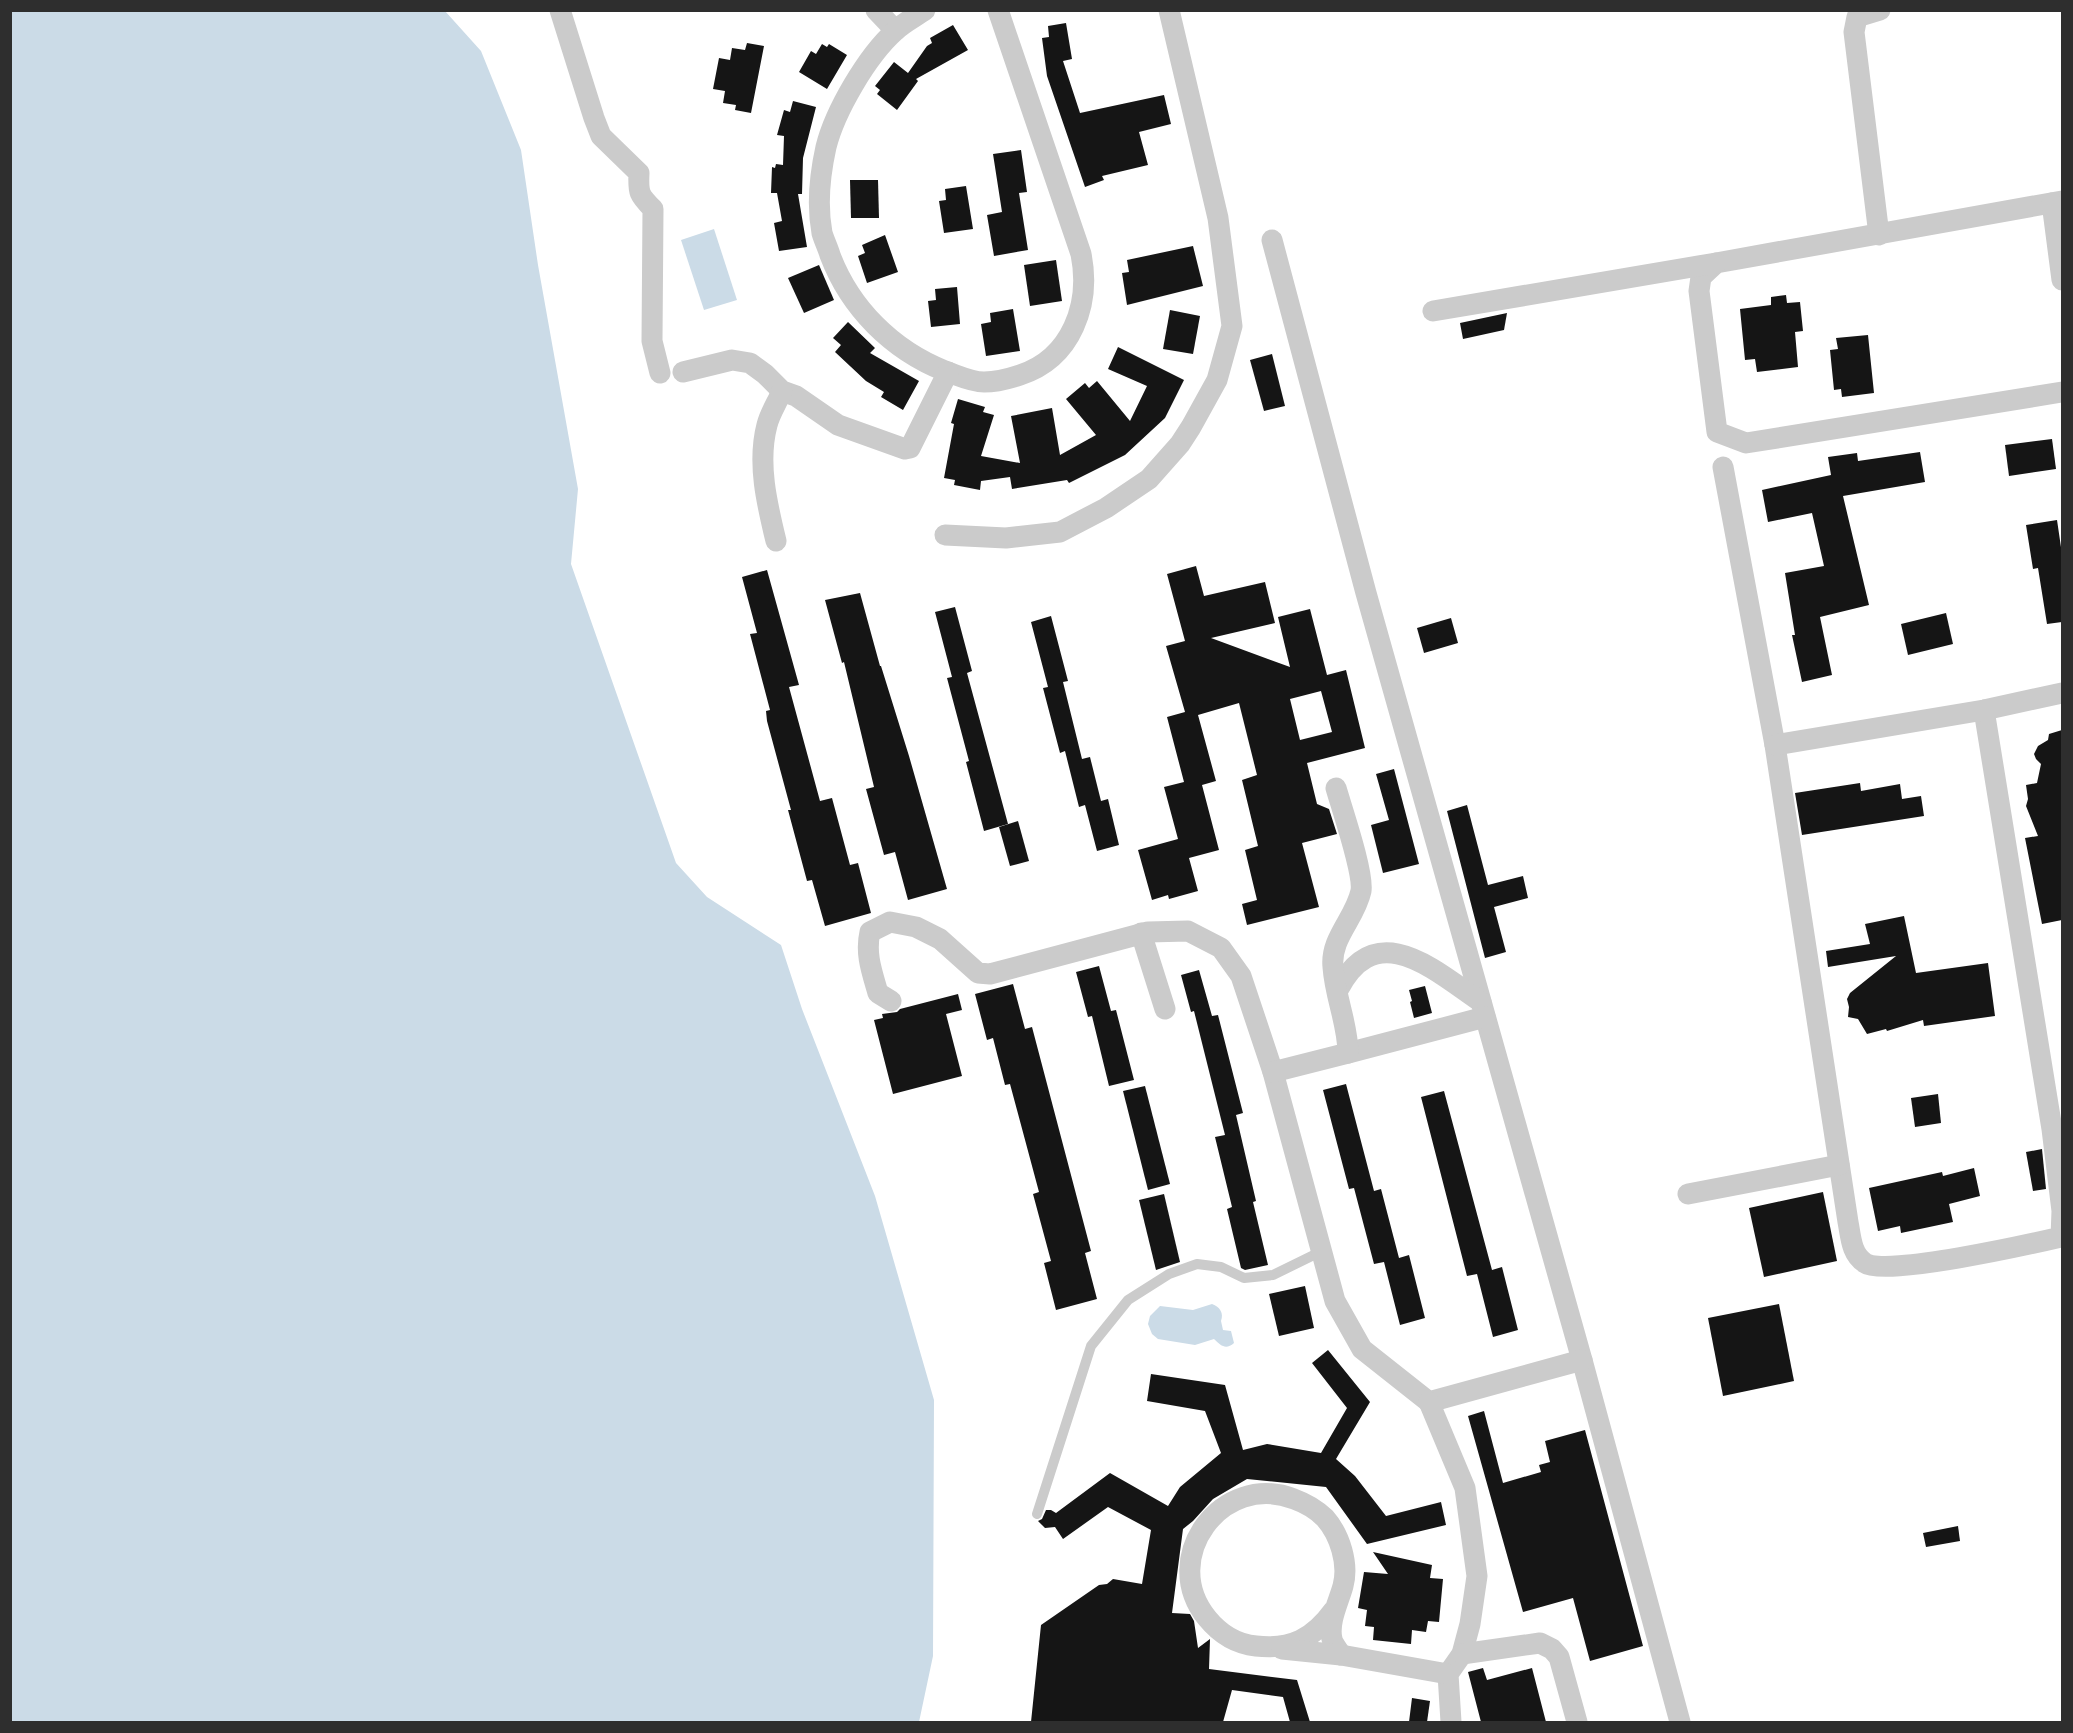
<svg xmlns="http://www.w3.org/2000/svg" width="2073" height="1733" font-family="'Sofia Sans Condensed',sans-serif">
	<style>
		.water { fill: #cbdbe7 }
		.building { fill: #151515; fill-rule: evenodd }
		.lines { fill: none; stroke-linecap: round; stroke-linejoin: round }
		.service { stroke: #cbcbcb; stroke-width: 10 }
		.minor { stroke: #cbcbcb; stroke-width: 21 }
	</style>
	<rect width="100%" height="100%" fill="#fff"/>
	<g class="water">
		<path d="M11 10 445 11 481 51 521 150 538 265 578 489 571 564 676 863 707 897 781 945 802 1009 875 1196 934 1400 933 1656 919 1722H11Z"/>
		<path d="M714 229 737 300 704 310 681 240Z"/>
		<path d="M1212 1304C1220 1307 1224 1313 1221 1321L1223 1330 1231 1331 1234 1343C1226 1350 1221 1346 1214 1339L1195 1345 1158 1339 1152 1334 1148 1324 1150 1316 1160 1306 1193 1310Z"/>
	</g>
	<g class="building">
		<path d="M1066 23 1072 59 1063 61 1080 113 1164 95 1171 124 1139 132 1148 165 1102 176 1104 180 1085 187 1047 76 1042 38 1049 37 1048 26Z"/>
		<path d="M953 25 968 50 916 79 918 81 897 110 877 94 880 90 875 86 894 62 908 73 927 46 932 43 930 38Z"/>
		<path d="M747 43 764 46 751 113 735 110 736 105 723 103 725 91 713 89 719 58 730 60 732 48 745 50Z"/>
		<path d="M822 44 827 47 829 44 847 55 827 89 799 72 811 51 816 54Z"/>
		<path d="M793 101 816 107 803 158 802 194H798L807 247 779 251 774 223 782 221 777 193H771L772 167 775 168 776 164 783 165 784 136 777 135 784 110 790 112Z"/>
		<path d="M1021 150 1027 192 1019 193 1028 250 994 256 987 215 1002 212 993 154Z"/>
		<path d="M850 180H878L879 218H851Z"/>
		<path d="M966 186 973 229 944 233 939 201 946 200 945 189Z"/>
		<path d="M885 235 898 272 867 283 858 256 865 253 862 245Z"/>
		<path d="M1193 246 1203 286 1127 305 1122 273 1129 272 1127 260Z"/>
		<path d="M1056 260 1062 301 1030 306 1024 265Z"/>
		<path d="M819 265 834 300 804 313 788 278Z"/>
		<path d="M957 287 960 324 931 327 928 301 936 300 935 289Z"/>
		<path d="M1786 295 1787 303 1800 302 1803 331 1795 332 1798 367 1757 372 1755 359 1745 360 1740 309 1771 305V297Z"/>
		<path d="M1013 309 1020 351 986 356 981 324 991 322 990 313Z"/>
		<path d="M1170 310 1200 316 1193 354 1163 349Z"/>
		<path d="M1507 313 1504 330 1463 339 1460 323Z"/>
		<path d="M848 322 875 348 870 353 919 381 903 410 881 397 884 392 866 381 835 352 841 345 833 338Z"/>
		<path d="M1868 335 1874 393 1842 397 1841 389 1834 390 1830 350 1838 349 1836 338Z"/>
		<path d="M1118 347 1184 380 1165 418 1125 455 1069 483 1067 480 1012 489 1010 477 981 481 980 490 954 485 955 480 944 478 954 424 951 423 958 399 985 407 983 412 994 415 981 456 1020 463 1011 416 1052 408 1060 455 1096 435 1066 399 1085 383 1089 388 1097 381 1130 421 1147 386 1108 369Z"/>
		<path d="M1272 354 1285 406 1264 411 1250 360Z"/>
		<path d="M2052 439 2056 469 2009 476 2005 445Z"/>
		<path d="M1920 452 1925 482 1843 496 1869 605 1820 617 1832 675 1802 682 1792 635H1795L1785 573 1824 566 1812 513 1768 522 1762 490 1831 475 1828 457 1857 453 1858 461Z"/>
		<path d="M2057 520 2062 554V622L2047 624 2038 568 2033 569 2026 525Z"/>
		<path d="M1196 566 1204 596 1265 582 1275 623 1211 638 1290 667 1278 617 1310 609 1327 675 1346 670 1365 748 1307 763 1317 804 1329 809 1337 834 1302 843 1319 907 1247 925 1242 904 1257 900 1245 850 1258 846 1242 780 1257 775 1239 703 1198 715 1216 781 1202 785 1219 850 1189 858 1198 891 1169 899 1168 895 1152 900 1138 850 1178 839 1164 787 1184 782 1167 717 1185 712 1166 646 1185 641 1167 574ZM1321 691 1332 732 1300 740 1290 699Z"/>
		<path d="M767 570 799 685 789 687 820 801 832 798 850 865 858 863 871 913 825 926 812 880 807 881 788 810H791L767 721 766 711 770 710 750 634 757 633 742 577Z"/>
		<path d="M860 593 880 666H881L909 756 947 889 908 900 895 852 884 855 866 789 874 787 844 662 842 663 825 600Z"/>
		<path d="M955 607 972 671 967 673 1008 824 984 831 966 762 969 761 947 678 952 677 935 612Z"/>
		<path d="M1946 613 1953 644 1908 655 1901 624Z"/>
		<path d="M1051 616 1068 681 1063 682 1082 759 1090 757 1101 801 1108 799 1119 845 1097 851 1085 805 1079 807 1065 751 1060 753 1043 688 1048 687 1031 622Z"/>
		<path d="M1451 618 1458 643 1424 653 1417 628Z"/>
		<path d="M2062 730V920L2042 924 2025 838 2038 836 2026 806 2028 799 2026 785 2037 783 2041 764 2036 759 2034 754 2038 746 2048 740 2049 734Z"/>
		<path d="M1394 769 1419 864 1383 873 1371 825 1389 820 1376 774Z"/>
		<path d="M1860 783 1861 791 1900 784 1902 799 1921 796 1924 816 1802 835 1795 793Z"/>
		<path d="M1467 805 1488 885 1523 876 1528 898 1494 907 1506 952 1485 958 1447 811Z"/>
		<path d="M1018 821 1029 861 1010 866 999 827Z"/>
		<path d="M1904 916 1916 973 1988 963 1995 1016 1924 1026 1923 1020 1887 1031 1886 1029 1867 1034 1858 1019 1848 1017 1849 1007 1847 999 1850 993 1896 956 1828 967 1826 951 1870 944 1865 924Z"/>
		<path d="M1099 966 1111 1011 1116 1010 1134 1080 1109 1086 1092 1016 1088 1017 1076 972Z"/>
		<path d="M1199 970 1212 1016 1218 1015 1243 1113 1236 1115 1256 1201 1253 1202 1268 1265 1245 1270 1241 1268 1227 1209 1232 1207 1215 1137 1225 1135 1194 1011 1191 1012 1181 975Z"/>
		<path d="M1013 984 1025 1029 1032 1027 1091 1251 1085 1253 1097 1299 1056 1310 1044 1263 1051 1261 1033 1194 1039 1192 1010 1084 1005 1085 993 1038 987 1040 975 994Z"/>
		<path d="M1425 986 1432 1013 1414 1018 1410 1002 1412 1001 1409 990Z"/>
		<path d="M958 994 962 1010 946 1014 962 1076 893 1094 874 1020 883 1018 882 1014 897 1012 900 1009Z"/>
		<path d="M1346 1084 1374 1191 1381 1189 1399 1258 1409 1255 1425 1318 1400 1325 1384 1262 1374 1264 1354 1188 1349 1189 1323 1090Z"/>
		<path d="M1145 1086 1170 1184 1148 1190 1123 1091Z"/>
		<path d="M1444 1091 1492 1270 1502 1267 1518 1330 1493 1337 1477 1274 1467 1276 1421 1097Z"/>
		<path d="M1938 1094 1941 1123 1915 1127 1911 1098Z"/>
		<path d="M2042 1149 2046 1189 2033 1191 2026 1152Z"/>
		<path d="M1974 1168 1980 1196 1949 1204 1953 1222 1901 1233 1900 1226 1878 1231 1869 1188 1942 1172 1943 1176Z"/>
		<path d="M1823 1192 1837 1261 1764 1277 1749 1208Z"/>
		<path d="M1164 1194 1180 1262 1156 1270 1139 1200Z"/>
		<path d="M1305 1286 1314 1328 1279 1336 1269 1294Z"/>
		<path d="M1779 1304 1794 1381 1723 1396 1708 1318Z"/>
		<path d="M1328 1350 1370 1402 1336 1459 1355 1476 1386 1516 1441 1502 1446 1525 1367 1544 1326 1487 1247 1479 1213 1499 1193 1521 1183 1529 1172 1613 1190 1614 1194 1621 1198 1648 1210 1639 1209 1669 1297 1680 1310 1722H1290L1283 1697 1232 1690 1223 1722H1031L1041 1625 1099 1585 1107 1584 1113 1579 1142 1584 1151 1530 1108 1507 1063 1539 1055 1527 1045 1528 1038 1521 1042 1519 1046 1510H1051L1056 1513 1110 1473 1168 1506 1180 1487 1221 1453 1205 1411 1147 1401 1151 1374 1225 1385 1243 1450 1267 1444 1321 1453 1347 1408 1312 1363Z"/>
		<path d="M1484 1411 1503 1483 1541 1472 1539 1465 1550 1462 1545 1441 1585 1430 1643 1646 1590 1661 1573 1598 1523 1612 1468 1416Z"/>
		<path d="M1958 1526 1960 1541 1926 1547 1923 1533Z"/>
		<path d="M1373 1552 1432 1565 1430 1578 1443 1579 1439 1622 1428 1621 1426 1632 1412 1630 1411 1644 1373 1640 1374 1627 1365 1626 1367 1610 1358 1608 1364 1572 1388 1574Z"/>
		<path d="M1483 1668 1487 1680 1532 1668 1546 1722H1481L1468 1672Z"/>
		<path d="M1412 1698 1430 1701 1427 1722H1409Z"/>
	</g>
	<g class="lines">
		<path class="service" d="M1037 1514 1091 1346 1128 1300 1169 1274 1197 1264 1221 1267 1244 1278 1273 1275 1322 1251"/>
		<g class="minor">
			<path d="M560 10 594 118 601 136 639 173C638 193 639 195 653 209L652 341 660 373"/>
			<path d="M876 10 895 30"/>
			<path d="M925 10C915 17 903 23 895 31 867 56 835 111 826 147 820 174 817 206 822 233 824 240 828 248 830 255 850 308 892 350 945 371 957 375 971 382 984 382 996 382 1008 379 1020 375 1072 358 1091 304 1081 254L998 10"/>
			<path d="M2062 201 1716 263 1701 277 1699 291 1717 432 1746 443 2062 392"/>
			<path d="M2052 203 2062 280"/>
			<path d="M1879 235 1854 32 1857 17 1880 10"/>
			<path d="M1272 240 1366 593 1582 1360 1680 1722"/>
			<path d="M1433 311 1716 263"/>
			<path d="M683 372 732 360 750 363 765 374 782 391 796 396 838 425 905 449 910 448 948 372"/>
			<path d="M1723 467 1775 745 1848 1222C1851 1237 1851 1254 1865 1263 1884 1277 2031 1244 2061 1237L2062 1211 2052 1129 1984 710"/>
			<path d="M945 535 1006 538 1060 532 1106 508 1149 479 1180 444 1191 427 1217 380 1232 326 1218 218 1169 10"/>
			<path d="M776 541C767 504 757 463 767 425 770 413 777 403 782 391"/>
			<path d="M1775 745 1984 710 2062 693"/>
			<path d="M1141 933 1165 1009"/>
			<path d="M1338 990C1376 916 1434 970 1481 1002"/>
			<path d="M891 1001 878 993C872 972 865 954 870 932L890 922 916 927 940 939 978 973 990 974 1148 932 1188 931 1221 948 1241 976 1273 1072 1335 1301 1362 1349 1429 1402 1582 1360"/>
			<path d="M1348 1053 1485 1017"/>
			<path d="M1273 1072 1348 1053C1348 1024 1335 997 1333 967 1330 938 1355 919 1361 891 1364 873 1342 809 1336 788"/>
			<path d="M1688 1194 1839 1165"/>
			<path d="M1429 1402 1465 1488 1477 1576 1470 1624 1462 1654 1448 1674 1451 1722"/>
			<path d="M1334 1610C1313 1639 1291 1650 1256 1646 1235 1644 1220 1634 1207 1618 1158 1558 1222 1471 1294 1499 1305 1503 1316 1509 1325 1518 1340 1535 1349 1564 1343 1586 1339 1601 1328 1622 1332 1639 1333 1644 1339 1651 1341 1655"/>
			<path d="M1282 1649 1341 1655 1448 1674"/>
			<path d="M1462 1654 1540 1643 1552 1649 1559 1657 1577 1722"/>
		</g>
	</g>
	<rect width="2073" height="1733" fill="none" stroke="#2e2e2e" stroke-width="24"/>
</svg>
